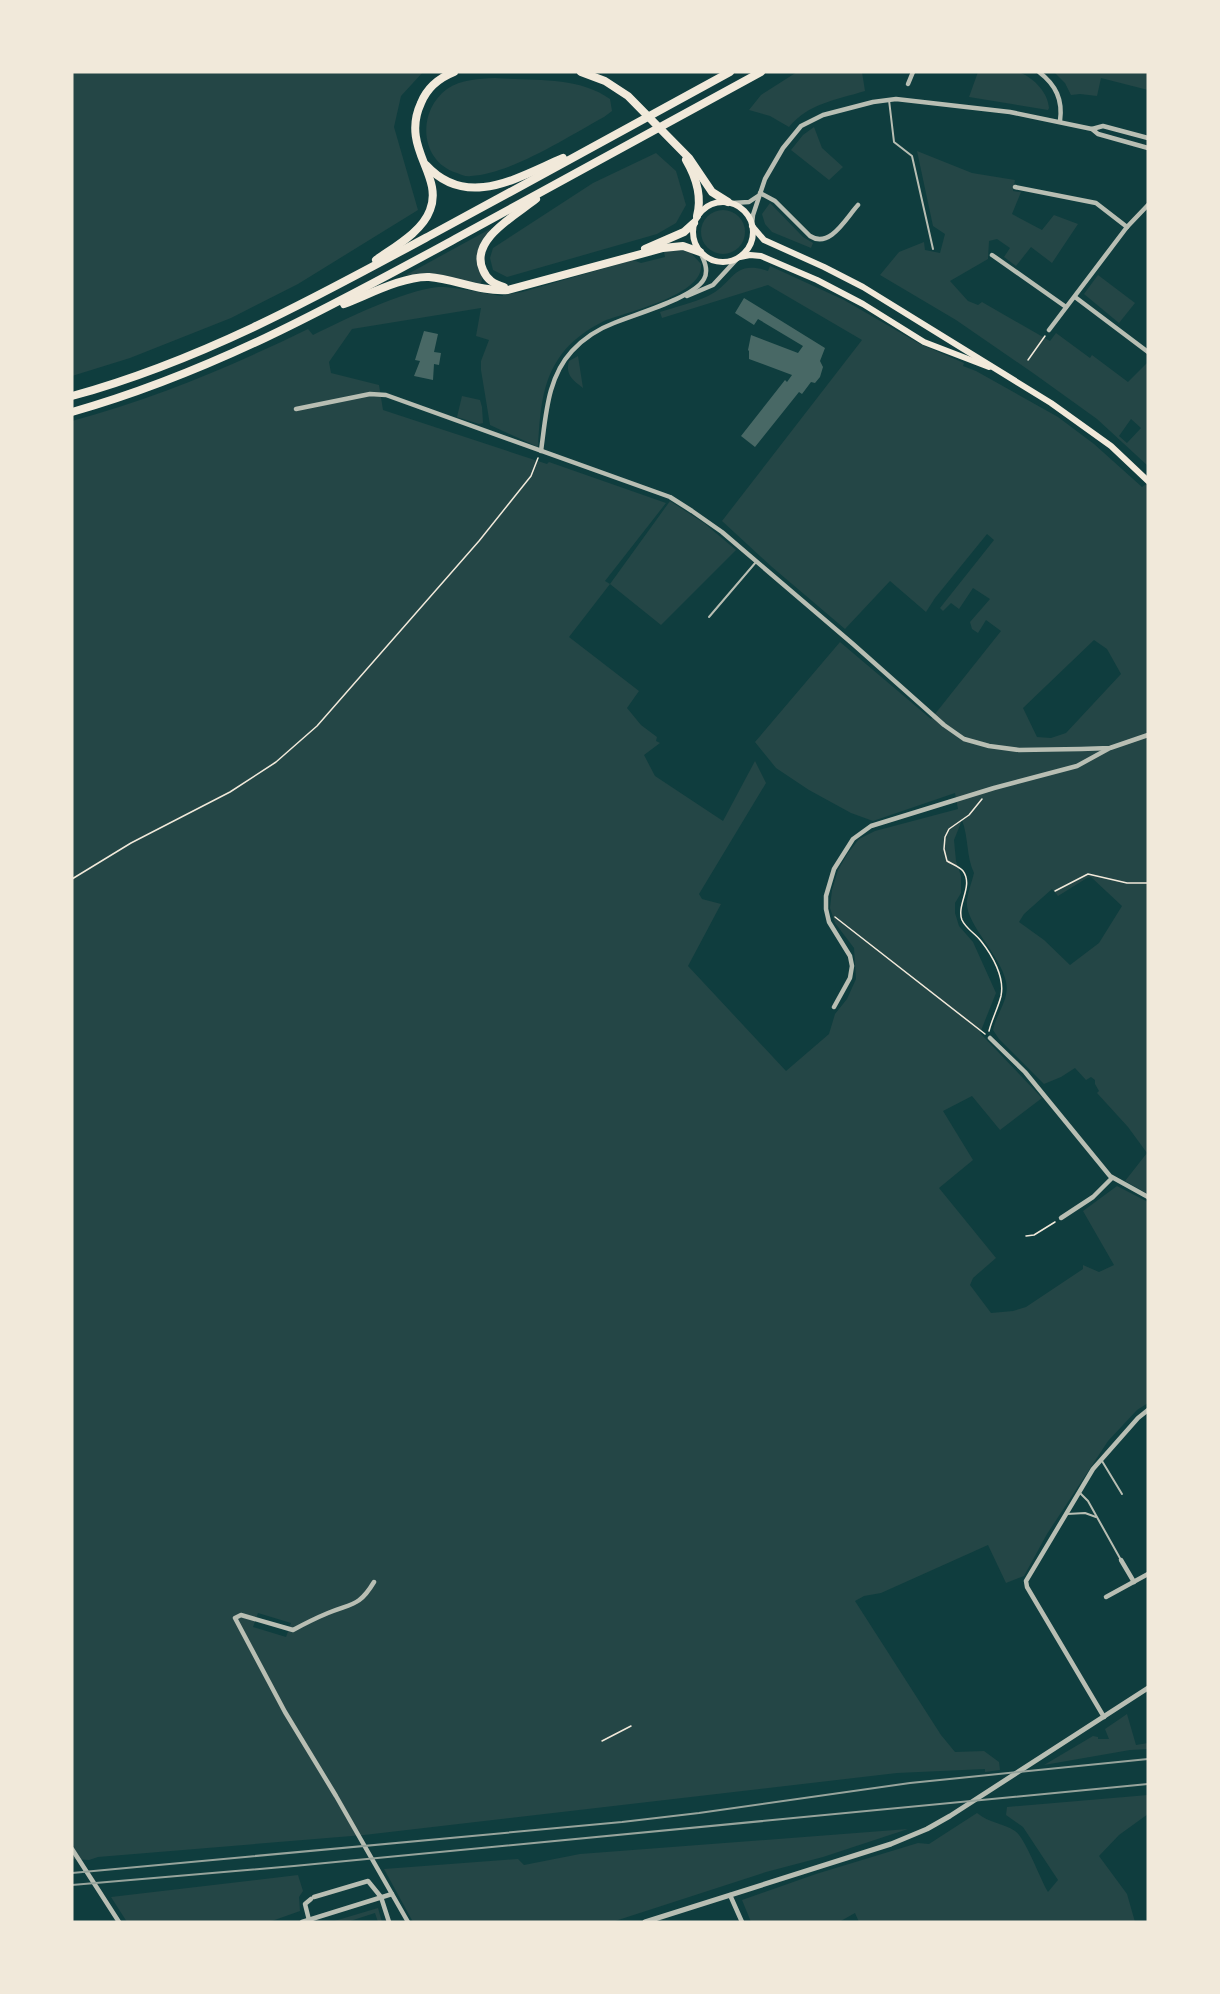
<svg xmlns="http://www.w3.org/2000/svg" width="1220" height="1994" font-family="'DM Sans',sans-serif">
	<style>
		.green { fill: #244646; fill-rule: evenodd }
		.building { fill: #486865 }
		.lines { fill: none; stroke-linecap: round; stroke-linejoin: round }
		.path { stroke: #f1e9da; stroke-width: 1.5 }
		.service { stroke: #b8beb3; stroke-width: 2 }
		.minor { stroke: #b8beb3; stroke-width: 4.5 }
		.tertiary { stroke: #b8beb3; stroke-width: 5 }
		.secondary { stroke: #f1e9da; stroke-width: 6 }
		.motorway { stroke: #f1e9da; stroke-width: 8 }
		.rail { stroke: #97a49c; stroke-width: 2 }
	</style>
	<rect width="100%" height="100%" fill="#0f3d3e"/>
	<g class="green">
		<path d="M72 72H423L401 96 394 127 418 210 298 284 231 318 130 358 72 376Z"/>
		<path d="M797 72H862L865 91C836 100 809 103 789 127L770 116 749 110 761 95Z"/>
		<path d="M978 72C988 72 1012 69 1021 73 1035 79 1048 93 1049 108L1048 110 969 97Z"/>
		<path d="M1054 72H1148V90L1101 78 1097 96 1080 94 1071 95 1065 83Z"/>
		<path d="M495 78C533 81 578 76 610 99L612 111 604 117C567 137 513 173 471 176 466 177 462 175 457 173 420 162 416 112 447 89 461 79 479 79 495 78Z"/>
		<path d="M814 127 822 148 843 167 829 180 791 150 803 135Z"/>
		<path d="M917 151 972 173 1015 180 1013 191 1021 192 1012 214 1042 230 1054 215 1078 224 1052 263 1031 247 1016 266 1004 257 1010 248 997 239 989 241 988 259 950 281 968 301 978 305 982 302 1050 341 1056 333 1090 358 1092 355 1128 382 1148 362V466L1097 419 1033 373 956 320 880 275 899 252 924 242 925 250 940 253 945 234 933 226ZM1131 419 1141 428 1127 443 1119 436Z"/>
		<path d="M656 153 676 171 686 205 676 223 657 234 507 277 493 270 490 258 493 248 593 183Z"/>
		<path d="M770 203 803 237 813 243 811 248 772 232 765 224 762 214Z"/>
		<circle cx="723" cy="232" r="22"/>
		<path d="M490 229V232C477 246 471 260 483 277L481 283 477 284 406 275Z"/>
		<path d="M680 250 691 253 701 264C705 295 627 312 604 321 588 329 572 340 561 355 541 382 540 415 538 447L490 425 481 370V361L489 340 476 336 481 308 352 329 329 362 331 373 379 385 383 410 547 464 549 462 666 503 605 581 610 584 670 501 704 523 736 550 661 625 610 584 569 637 639 691 627 708 641 725 657 737 656 741 660 743 644 755 655 776 723 821 755 761 766 783 699 894 702 899 721 904 688 966 786 1071 829 1034 835 1014 847 999 856 979 854 948 835 923 830 908 832 890 838 870 848 853 859 839 875 831 958 809 955 793 873 821 851 813 809 790 776 768 755 742 840 642 931 719 1001 631 986 620 978 633 972 629 970 622 990 599 973 588 959 609 951 603 943 611 940 608 994 540 987 534 935 598 926 612 890 581 845 629 772 567 722 521 862 340 768 285 662 318 660 312C675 307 693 303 708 296 734 284 732 259 768 271L770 266 844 300 920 344 964 363 963 366 976 371 1058 417 1094 444 1142 487 1148 483V1194L1125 1181 1147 1153 1128 1127 1097 1093 1099 1091 1095 1084V1080L1091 1077 1086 1080 1075 1068 1061 1077 1044 1084 999 1039 993 1030C996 1014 1010 999 1006 982 1001 955 964 923 967 900 968 891 972 882 974 873 966 856 969 839 962 820L954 840 956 861 961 876V893L955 903V913L959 926 973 942 996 993 980 1033 1042 1098 1000 1130 972 1096 943 1111 973 1160 939 1188 996 1258 973 1278 970 1285 991 1313 1013 1311 1026 1307 1083 1269V1265L1099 1272 1114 1265 1083 1211 1117 1186 1148 1202V1403L1137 1410 1108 1441 1047 1534 1024 1576 1006 1583 988 1545 881 1593 864 1596 855 1601 941 1735 955 1752 984 1751 999 1762 1000 1770 985 1772V1769L897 1773 364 1835 98 1857 89 1860 72 1859V421C154 399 232 366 308 329L313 335C346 319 402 291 438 287 453 286 487 294 503 296V295L522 292 633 260 641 263 665 257 664 252ZM1094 640 1107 649 1121 674 1066 733 1051 738 1037 737 1023 708ZM1091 877 1122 906 1099 943 1070 965 1044 940 1019 922 1024 914 1052 889 1058 896 1087 878ZM258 1613 291 1623 286 1637 253 1627Z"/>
		<path d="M1098 275 1135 303 1119 323 1084 294Z"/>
		<path d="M578 356 583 388C573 380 565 375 569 361Z"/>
		<path d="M462 396 480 400 482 407 483 423 479 424 457 417Z"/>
		<path d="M1127 1714 1136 1745 1148 1743V1749L1130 1750 1044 1765 1093 1736 1098 1737V1739H1109L1105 1729Z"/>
		<path d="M1148 1795V1814L1119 1835 1099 1856 1127 1894 1135 1922H859L855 1913 839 1922H751L742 1900 816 1874 918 1843 929 1844 977 1813C989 1823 1003 1823 1015 1831 1026 1839 1040 1879 1048 1892L1058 1880 1023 1827 1006 1815 1007 1807Z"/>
		<path d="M908 1829 823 1857 766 1872 612 1922H413L384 1869 518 1859 524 1865 580 1854Z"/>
		<path d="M298 1875 303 1891 299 1897 300 1911 269 1922H127L111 1897Z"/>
		<path d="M378 1908 382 1922H378L375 1913 347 1922H331Z"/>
	</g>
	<g class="building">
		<path d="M744 298 825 348 820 361 823 367 820 377 815 383 811 382 802 394 799 392 755 447 741 436 785 380 787 382 792 375 749 359V351L748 350 751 335 798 353 803 346 758 319 754 325 735 313Z"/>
		<path d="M424 331 438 334 434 352 441 353 439 365 434 364 433 380 414 376 420 361 415 360Z"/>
	</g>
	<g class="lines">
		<g class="path">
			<path d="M1028 360 1045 336"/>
			<path d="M982 799 969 815 949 829 945 837 944 849 947 861C952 864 960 867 963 871 974 886 956 905 962 920 966 929 975 933 981 941 992 955 1005 977 1001 996 998 1008 992 1019 989 1031"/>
			<path d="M72 879 131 843 230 792 276 762 317 726 479 541 531 476 538 458"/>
			<path d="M1055 891 1088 874 1127 883H1148"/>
			<path d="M835 917 985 1034"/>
			<path d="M1026 1236 1034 1235 1055 1222"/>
			<path d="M602 1741 631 1726"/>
		</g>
		<g class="service">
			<path d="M889 100 894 142 912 156 933 249"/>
			<path d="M709 617 756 562"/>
			<path d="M1102 1461 1122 1494"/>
			<path d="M1080 1493 1088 1501 1121 1560"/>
			<path d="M1067 1514 1085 1513 1096 1517"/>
		</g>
		<g class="minor">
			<path d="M1039 72C1056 85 1063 100 1060 121"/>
			<path d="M908 84 913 72"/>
			<path d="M1092 129 1103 126 1148 138"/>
			<path d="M1015 187 1096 203 1127 227"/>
			<path d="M760 193 775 201 810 236C830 249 846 218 858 205"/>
			<path d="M732 203 749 202 758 196"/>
			<path d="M752 224 753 215 765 179 783 148 801 126 823 115 873 102 896 99 1010 112 1092 129 1098 134 1148 148"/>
			<path d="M992 255 1066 307"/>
			<path d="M687 296 713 285 737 259"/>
			<path d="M1075 297 1148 352"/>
			<path d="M1049 330 1127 227 1148 205"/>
			<path d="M296 409 370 394 386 395 670 497 692 511 722 532 853 644 944 725 964 739 989 746 1019 750 1081 749 1110 748 1148 735"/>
			<path d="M541 451C546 416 547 378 572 351 584 338 598 329 614 323 635 314 694 298 704 279 709 270 704 260 700 252"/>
			<path d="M834 1007 850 978 852 966 850 956 829 922 826 909V896L834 869 853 839 871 826 994 788 1077 766 1108 749"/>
			<path d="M990 1038 1025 1072 1110 1176 1148 1197"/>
			<path d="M1061 1218 1093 1197 1112 1178"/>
			<path d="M1121 1560 1134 1582"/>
			<path d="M374 1582C359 1607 352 1603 328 1613 316 1618 304 1624 293 1630L241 1615 235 1618 285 1712 336 1796 408 1922"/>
			<path d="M1106 1597 1148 1574"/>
			<path d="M1104 1717 1027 1587 1026 1581 1093 1469 1138 1418 1148 1410"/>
			<path d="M72 1849 119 1922"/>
			<path d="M730 1895 742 1922"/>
			<path d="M314 1897 368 1881 381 1897 389 1922"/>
			<path d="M309 1920 305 1904 311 1899"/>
			<path d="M302 1922 392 1894"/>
		</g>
		<path class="tertiary" d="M645 1922 891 1844 927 1829 950 1816 1148 1688"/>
		<g class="secondary">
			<circle cx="723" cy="232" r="30"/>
			<path d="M752 226 764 240 824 267 863 287 1051 403 1111 446 1148 481"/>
			<path d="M740 257 750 255 761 256 817 280 863 304 924 342 989 367"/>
		</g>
		<g class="motorway">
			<path d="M581 72 605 81 628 96 689 158 712 192 728 202"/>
			<path d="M686 160C696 177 702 197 697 216"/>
			<path d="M426 165C467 210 518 177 563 158"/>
			<path d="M645 249 684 232 694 223"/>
			<path d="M376 260C394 247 422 232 430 210 444 175 400 148 421 103 427 88 439 78 454 72"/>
			<path d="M504 287C494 284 487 280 483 270 469 240 516 215 536 199"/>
			<path d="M344 304C368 295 403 276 429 277 455 279 480 292 508 290L663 248 683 246 700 252"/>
			<path d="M72 396C200 361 315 298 431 235 531 181 631 126 730 72"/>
			<path d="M72 412C210 373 330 307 455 239 557 183 659 128 761 72"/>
		</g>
		<g class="rail">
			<path d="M72 1873 622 1822 699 1813 910 1783 1148 1759"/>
			<path d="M72 1885 294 1866 1148 1784"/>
		</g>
	</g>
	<rect width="1220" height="1994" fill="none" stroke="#f1e9da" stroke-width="147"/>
</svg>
